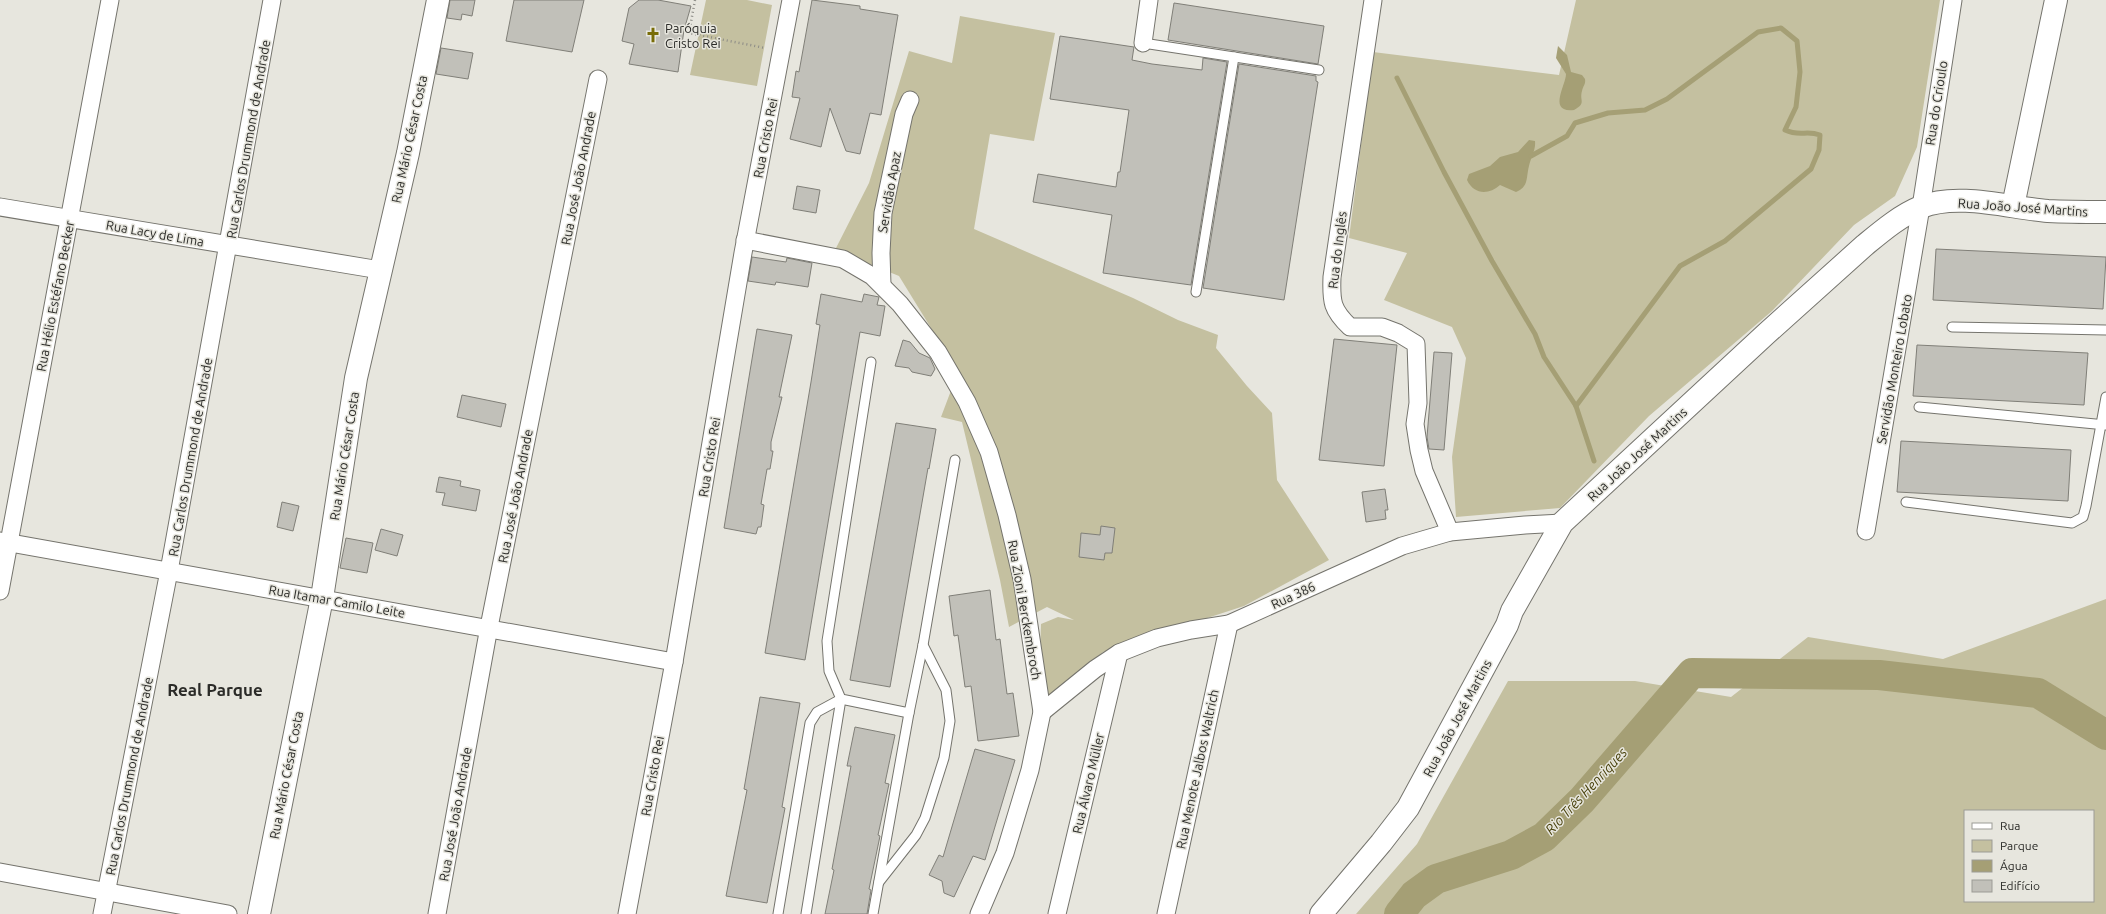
<svg xmlns="http://www.w3.org/2000/svg" width="2106" height="914" font-family="Ubuntu,sans-serif">
	<style>
		.green { fill: #c4c0a0; fill-rule: evenodd }
		.water { fill: #a59f75 }
		.lines { fill: none; stroke-linecap: round; stroke-linejoin: round }
		.stream { stroke: #a59f75; stroke-width: 5 }
		.river { stroke: #a59f75; stroke-width: 30 }
		.building { fill: #c1c0b9; stroke: #807f78 }
		.lane-casing { stroke: #75746d; stroke-width: 11 }
		.street-casing { stroke: #75746d; stroke-width: 19 }
		.secondary-casing { stroke: #75746d; stroke-width: 24 }
		.path { stroke: #8c8b86; stroke-width: 2.5; stroke-dasharray: 1 3; stroke-linecap: butt }
		.lane { stroke: #fff; stroke-width: 9 }
		.street { stroke: #fff; stroke-width: 17 }
		.secondary { stroke: #fff; stroke-width: 22 }
		.labels { text-anchor: middle; dominant-baseline: central; stroke-width: 3; stroke-linejoin: round; paint-order: stroke }
		.poi-label { font-size: 13px; fill: #2b2b28; stroke: #e7e6de; text-anchor: start }
		.street-label { font-size: 13px; fill: #2b2b28; stroke: #e7e6de }
		.water-label { font-size: 14px; font-style: italic; fill: #49420c; stroke: #e7e6de }
		.district-label { font-size: 17px; font-weight: bold; fill: #2b2b28; stroke: #e7e6de }
	</style>
	<rect width="100%" height="100%" fill="#e7e6de"/>
	<g class="green">
		<path d="M706 0H747L772 5 757 86 690 75Z"/>
		<path d="M1576 0H1940L1917 147 1895 196 1854 225 1772 311 1649 416 1560 508 1456 517 1452 457 1466 358 1452 327 1384 300 1407 253 1349 238 1373 52 1559 75Z"/>
		<path d="M960 16 1055 33 1034 141 990 134 974 229 1133 298 1178 320 1218 335 1216 348 1247 386 1272 413 1277 480 1329 560 1244 606 1103 652 1050 697H1046L1040 653 1041 624 1058 617 1074 620 1047 607 1009 627 1000 580 962 422 941 417 958 372 899 276 835 250 869 183 909 51 952 63Z"/>
		<path d="M2106 599V914H1356L1417 844 1508 681H1635L1731 697 1808 637 1943 659ZM1965 811H2093V901H1965Z"/>
	</g>
	<g class="water">
		<path d="M1558 46 1567 55 1571 72 1582 75 1585 79C1586 84 1583 86 1582 91 1579 101 1587 103 1574 110 1547 113 1566 85 1566 74L1556 58Z"/>
		<path d="M1529 140 1535 141C1536 150 1531 157 1529 166 1526 177 1529 187 1516 192L1500 185C1489 195 1474 195 1467 180L1469 174 1490 166 1500 157 1518 152Z"/>
	</g>
	<g class="lines">
		<g class="stream">
			<path d="M1397 78 1444 172 1492 261 1535 334 1544 357 1576 406 1594 461"/>
			<path d="M1531 156 1567 136 1575 123 1608 113 1645 110 1667 99 1758 32 1781 28 1797 41 1800 72 1796 107 1785 130C1800 137 1806 130 1820 135L1819 150 1811 169 1725 241 1680 266 1576 406"/>
		</g>
		<path class="river" d="M1399 914 1414 895 1436 879 1511 855 1544 837 1582 800 1692 673 1879 675 2038 693 2106 735"/>
	</g>
	<g class="building">
		<path d="M450 0H475L472 16 462 14 461 20 447 18Z"/>
		<path d="M514 0H584L572 52 506 41Z"/>
		<path d="M639 0H658L691 6 684 30 678 72 629 64 634 44 622 41 629 8Z"/>
		<path d="M812 0 860 6V9L898 15 881 115 870 113 860 154 846 151 830 108 821 147 790 139 800 98 792 97 796 71 799 72Z"/>
		<path d="M1174 3 1324 26 1318 64 1168 40Z"/>
		<path d="M1060 36 1134 47 1132 60 1152 64 1202 70 1203 58 1227 62 1191 285 1103 273 1112 215 1033 202 1038 174 1116 187 1118 172H1120L1129 110 1050 99Z"/>
		<path d="M441 48 473 53 468 79 436 74Z"/>
		<path d="M1239 64 1316 76V81L1318 82 1284 300 1203 288Z"/>
		<path d="M797 186 820 190 816 213 793 209Z"/>
		<path d="M1936 249 2106 257 2103 309 1933 300Z"/>
		<path d="M752 257 786 262 787 258 812 263 808 287 776 282 775 285 748 281Z"/>
		<path d="M821 294 862 302 864 294 879 297 877 305 885 306 880 336 860 332 805 660 765 653 811 382 820 325 816 324Z"/>
		<path d="M757 329 792 335 779 397H782L771 442V451H773L770 469H767L761 504 764 505 761 527H758L756 534 724 528Z"/>
		<path d="M1334 339 1397 345 1384 466 1319 460Z"/>
		<path d="M903 340 910 342 919 353 930 358 935 369 931 376 912 372 909 368 895 366Z"/>
		<path d="M1917 345 2088 353 2084 405 1913 396Z"/>
		<path d="M1434 352 1452 353 1444 450 1429 449 1427 437Z"/>
		<path d="M462 395 506 404 501 427 457 417Z"/>
		<path d="M896 423 936 429 929 469 928 468 890 687 850 680Z"/>
		<path d="M1901 441 2071 450 2068 501 1897 492Z"/>
		<path d="M439 477 461 481 460 486 480 490 476 511 442 505 445 493 436 492Z"/>
		<path d="M1385 489 1388 510H1385L1386 519 1366 522 1362 492Z"/>
		<path d="M282 502 299 506 293 531 277 527Z"/>
		<path d="M1101 526 1115 528 1112 553H1105L1104 560 1079 557 1081 533 1100 535Z"/>
		<path d="M381 529 403 535 397 556 375 550Z"/>
		<path d="M346 538 373 543 367 573 340 568Z"/>
		<path d="M990 590 996 640 1000 639 1007 694 1013 693 1019 736 978 741 971 686 965 687 958 635 954 636 949 596Z"/>
		<path d="M760 697 800 703 782 807 785 808 767 903 726 896 747 790 744 789Z"/>
		<path d="M855 727 895 735 885 783 889 784 878 835 880 836 869 889 871 890 867 914H825L834 870 832 869 851 766H847Z"/>
		<path d="M975 749 1015 760 985 860 973 856 954 897 944 893 942 881 929 875 939 855 943 857Z"/>
	</g>
	<g class="lines">
		<defs>
			<g id="lane">
				<path d="M1143 43 1319 70"/>
				<path d="M1196 292 1234 57"/>
				<path d="M1952 327 2106 330"/>
				<path d="M871 362 827 641 829 671 841 699 909 713 923 645 955 460"/>
				<path d="M1919 407 2106 425"/>
				<path d="M1906 502 2072 523 2083 517 2086 506 2106 397"/>
				<path d="M879 882 916 835 925 818 944 758 950 721 946 690 923 645"/>
				<path d="M778 914 810 723 817 712 841 699"/>
				<path d="M806 914 841 699"/>
				<path d="M873 914 909 713"/>
			</g>
			<g id="street">
				<path d="M1373 0 1332 277C1331 302 1332 310 1350 327H1382L1398 333 1416 344 1418 403 1415 424 1419 450 1424 471 1450 532"/>
				<path d="M1143 43 1149 0"/>
				<path d="M0 207 380 270"/>
				<path d="M745 240 843 259 872 276 900 304 938 352 967 402 989 452 1007 515 1022 579 1042 712 1030 770 1005 853 979 914"/>
				<path d="M882 285 881 253 883 213 904 114 910 100"/>
				<path d="M1866 531 1921 207 1953 0"/>
				<path d="M0 541 674 662"/>
				<path d="M0 591 110 0"/>
				<path d="M1042 712 1095 669 1119 653 1157 638 1191 630 1229 624 1402 546 1450 532 1525 525 1562 523"/>
				<path d="M0 872 228 914"/>
				<path d="M102 914 169 571 272 0"/>
				<path d="M437 914 489 627 598 79"/>
				<path d="M627 914 674 662 743 253 791 0"/>
				<path d="M1057 914 1119 653"/>
				<path d="M1166 914 1229 624"/>
			</g>
			<g id="secondary">
				<path d="M2013 206 2056 0"/>
				<path d="M259 914 322 598 356 378 408 153 438 0"/>
				<path d="M1321 914 1381 843 1408 808 1507 625 1512 611 1562 523 1767 333 1865 245C1882 231 1901 215 1921 207 1958 192 2010 208 2048 211 2067 212 2087 212 2106 212"/>
			</g>
		</defs>
		<use href="#lane" class="lane-casing"/>
		<use href="#street" class="street-casing"/>
		<use href="#secondary" class="secondary-casing"/>
		<path class="path" d="M695 0 689 33 765 48"/>
		<use href="#lane" class="lane"/>
		<use href="#street" class="street"/>
		<use href="#secondary" class="secondary"/>
	</g>
	<defs>
		<symbol id="church-bare" viewBox="-9 -9 18 18"><path d="M-1.2-6h2.4v3.5h3.3v2.4h-3.3V6h-2.4V-.1h-3.3v-2.4h3.3Z" fill="#786c07" stroke="#e7e6de" stroke-width="2.5" paint-order="stroke"/></symbol>
	</defs>
	<g fill-rule="evenodd">
		<use href="#church-bare" x="642" y="24" width="22" height="22"/>
	</g>
	<g class="labels">
		<g class="poi-label">
			<text x="665" y="28">Paróquia<tspan x="665" dy="15">Cristo Rei</tspan></text>
		</g>
		<g class="street-label">
			<text transform="translate(1936 103) rotate(-81)">Rua do Crioulo</text>
			<text transform="translate(765 138) rotate(-79)">Rua Cristo Rei</text>
			<text transform="translate(248 139) rotate(-80)">Rua Carlos Drummond de Andrade</text>
			<text transform="translate(409 139) rotate(-78)">Rua Mário César Costa</text>
			<text transform="translate(578 178) rotate(-79)">Rua José João Andrade</text>
			<text transform="translate(889 192) rotate(-80)">Servidão Apaz</text>
			<text transform="translate(2023 207) rotate(4)">Rua João José Martins</text>
			<text transform="translate(155 233) rotate(10)">Rua Lacy de Lima</text>
			<text transform="translate(1337 250) rotate(-83)">Rua do Inglês</text>
			<text transform="translate(55 296) rotate(-79)">Rua Hélio Estéfano Becker</text>
			<text transform="translate(1894 369) rotate(-80)">Servidão Monteiro Lobato</text>
			<text transform="translate(1637 454) rotate(-43)">Rua João José Martins</text>
			<text transform="translate(344 456) rotate(-81)">Rua Mário César Costa</text>
			<text transform="translate(190 457) rotate(-80)">Rua Carlos Drummond de Andrade</text>
			<text transform="translate(709 457) rotate(-81)">Rua Cristo Rei</text>
			<text transform="translate(515 496) rotate(-79)">Rua José João Andrade</text>
			<text transform="translate(1293 595) rotate(-25)">Rua 386</text>
			<text transform="translate(337 601) rotate(10)">Rua Itamar Camilo Leite</text>
			<text transform="translate(1025 610) rotate(80)">Rua Zioni Berckembroch</text>
			<text transform="translate(1457 718) rotate(-62)">Rua João José Martins</text>
			<text transform="translate(1197 769) rotate(-78)">Rua Menote Jalbos Waltrich</text>
			<text transform="translate(286 775) rotate(-79)">Rua Mário César Costa</text>
			<text transform="translate(129 776) rotate(-79)">Rua Carlos Drummond de Andrade</text>
			<text transform="translate(652 776) rotate(-80)">Rua Cristo Rei</text>
			<text transform="translate(1088 783) rotate(-77)">Rua Álvaro Müller</text>
			<text transform="translate(455 814) rotate(-80)">Rua José João Andrade</text>
		</g>
		<g class="water-label">
			<text transform="translate(1586 791) rotate(-47)">Rio Três Henriques</text>
		</g>
		<g class="district-label">
			<text x="215" y="689">Real Parque</text>
		</g>
	</g>
	<rect x="1964" y="810" width="130" height="92" fill="#e7e6de" stroke="#9c9b95"/>
	<rect x="1972" y="823" width="20" height="6" fill="#ffffff" stroke="#9c9b95"/>
	<text x="2000" y="830" font-size="12" fill="#2b2b28">Rua</text>
	<rect x="1972" y="840" width="20" height="12" fill="#c4c0a0" stroke="#9c9b95"/>
	<text x="2000" y="850" font-size="12" fill="#2b2b28">Parque</text>
	<rect x="1972" y="860" width="20" height="12" fill="#a59f75" stroke="#9c9b95"/>
	<text x="2000" y="870" font-size="12" fill="#2b2b28">Água</text>
	<rect x="1972" y="880" width="20" height="12" fill="#c1c0b9" stroke="#9c9b95"/>
	<text x="2000" y="890" font-size="12" fill="#2b2b28">Edifício</text>
</svg>
